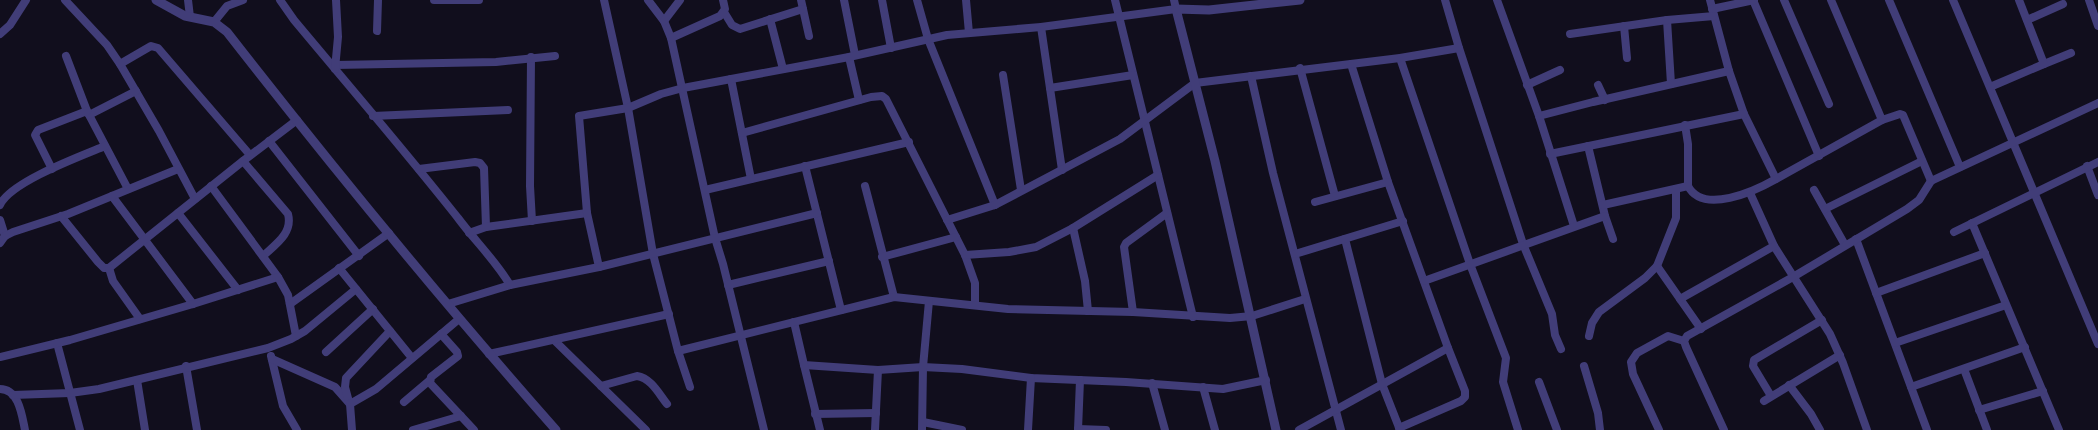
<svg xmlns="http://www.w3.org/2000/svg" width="2098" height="430" font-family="Roboto,sans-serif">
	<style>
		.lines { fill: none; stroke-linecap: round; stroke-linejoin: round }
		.minor { stroke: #413d78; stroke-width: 8 }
		.tertiary { stroke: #413d78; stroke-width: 9 }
	</style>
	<rect width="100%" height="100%" fill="#110e1d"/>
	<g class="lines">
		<g class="minor">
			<path d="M65 0 107 45 120 64 159 131 195 199"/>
			<path d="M188 0 190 17"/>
			<path d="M280 0 294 20C349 86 405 151 458 218 475 241 496 261 510 285"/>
			<path d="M434 0H479"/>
			<path d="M604 0 628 108 653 254 678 351 690 387"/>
			<path d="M648 0 664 21 671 38 715 238 723 264 764 430"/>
			<path d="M801 0 809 36"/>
			<path d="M844 0 855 55"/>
			<path d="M882 0 891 48"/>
			<path d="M917 0 928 39 995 205"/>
			<path d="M966 0 969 33"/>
			<path d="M1115 0 1193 317"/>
			<path d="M1497 0 1539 116 1574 226"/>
			<path d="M1710 0 1729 71 1744 114 1776 179 1882 120 1900 114 1903 115 1931 181"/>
			<path d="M1753 0 1819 156"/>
			<path d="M1784 0 1829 104"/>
			<path d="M1831 0 1882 120"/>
			<path d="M1889 0 1960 167"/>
			<path d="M1953 0 2098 344"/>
			<path d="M2089 0 2098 26"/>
			<path d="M1712 9 1754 0"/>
			<path d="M724 12 732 25 740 29 803 9"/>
			<path d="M770 19 783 69"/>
			<path d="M1667 20 1671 84"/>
			<path d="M2027 20 2063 4"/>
			<path d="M664 21 680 0"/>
			<path d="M214 22 227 6 243 0"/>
			<path d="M1624 26 1627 58"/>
			<path d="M1041 27 1062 170"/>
			<path d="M377 31 378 0"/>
			<path d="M0 34 10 25 26 0"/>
			<path d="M1570 34 1667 20 1714 16"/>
			<path d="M671 38 720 16 725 9 723 0"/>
			<path d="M1459 48 1523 244 1552 314 1555 335 1561 349"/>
			<path d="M66 56 87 111 128 189"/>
			<path d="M531 57 530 186 532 221"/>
			<path d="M849 57 859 100"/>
			<path d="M1400 58 1470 264 1506 358 1503 382 1518 430"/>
			<path d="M120 64 151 46 158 48 250 155"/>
			<path d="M1351 64 1388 182 1448 348"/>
			<path d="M2044 64 2071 53"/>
			<path d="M335 65 496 62 555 56"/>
			<path d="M1300 68 1335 196"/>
			<path d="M335 69 338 37 336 0"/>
			<path d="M1003 75 1021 190"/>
			<path d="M1251 76 1273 173 1341 430"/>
			<path d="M731 79 751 179"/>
			<path d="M1527 85 1560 70"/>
			<path d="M1598 85 1605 100"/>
			<path d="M1990 87 2044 64 2019 0"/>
			<path d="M1050 88 1133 75"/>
			<path d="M89 115 136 91"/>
			<path d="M373 116 508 110"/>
			<path d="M1539 116 1593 102 1729 71"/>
			<path d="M1685 125 1688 144V186C1703 215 1755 191 1776 179"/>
			<path d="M742 133 871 97 882 96 886 99 965 255 975 283V305"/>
			<path d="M269 141 359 256"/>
			<path d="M1588 146 1605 216 1613 239"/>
			<path d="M1550 154 1744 114"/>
			<path d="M243 161 288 214C293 233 276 244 263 256"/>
			<path d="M805 166 841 310"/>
			<path d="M2087 166 2098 195"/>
			<path d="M52 169 35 135 38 130 87 111"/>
			<path d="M419 169 475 162 480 163 484 168 486 227"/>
			<path d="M211 186 278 277 288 295 296 336"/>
			<path d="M865 186 894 297"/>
			<path d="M705 190 909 142"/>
			<path d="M1814 190 1845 245"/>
			<path d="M1750 193 1774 246 1830 334 1843 363 1867 430"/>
			<path d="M112 196 193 304"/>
			<path d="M1315 202 1388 182"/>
			<path d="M0 205C10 182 81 156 105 146"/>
			<path d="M1603 205 1688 186"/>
			<path d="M1825 209 1922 161"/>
			<path d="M178 213 238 290"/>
			<path d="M61 216 98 262 104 268H109L243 161 297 120"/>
			<path d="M0 220 5 236"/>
			<path d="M947 220 995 205 1120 139 1195 83 1400 58 1459 48 1445 0"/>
			<path d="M1972 223 2059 430"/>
			<path d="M1073 228 1085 281 1088 311"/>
			<path d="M1954 232 2098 162"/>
			<path d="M469 233 486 227 587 213"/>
			<path d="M1345 239 1382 384 1400 430"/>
			<path d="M1856 239 1927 430"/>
			<path d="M0 243 5 236 13 232 68 214 178 169"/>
			<path d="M1295 254 1403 221"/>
			<path d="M965 255 1009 252 1036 247 1073 228 1158 175"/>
			<path d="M882 257 956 237"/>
			<path d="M1657 266 1701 329"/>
			<path d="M599 267 587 213 579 116 628 108 661 94 683 88 849 57 947 35 1041 27 1176 9 1174 0"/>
			<path d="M109 268 113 281 140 319"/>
			<path d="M339 268 412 358"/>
			<path d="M1424 281 1605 216"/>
			<path d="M728 285 829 261"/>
			<path d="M1876 293 1985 253"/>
			<path d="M1680 299 1774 246"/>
			<path d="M290 304 389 233"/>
			<path d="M448 304 510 285 599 267 817 213"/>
			<path d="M1133 312 1124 247 1126 243 1167 213"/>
			<path d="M794 322 804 365 878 370 923 367 962 369 1031 378 1126 382 1223 389 1266 380"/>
			<path d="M441 334 457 352 458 356 431 377 430 383 474 430"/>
			<path d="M1589 336 1592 323 1599 312 1645 278 1657 266 1676 218V189"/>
			<path d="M554 340 646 430"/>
			<path d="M57 343 80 430"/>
			<path d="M1895 343 2006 305"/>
			<path d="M678 351 894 297 1008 309 1133 312 1230 318 1252 316 1305 299"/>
			<path d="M326 352 373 309"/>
			<path d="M489 354 669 314"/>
			<path d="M271 356 283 406 297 430"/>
			<path d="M0 357 70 340 193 304 278 277"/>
			<path d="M272 359 335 387 350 404"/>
			<path d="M804 365 820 430"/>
			<path d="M186 366 197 430"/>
			<path d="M1584 366 1598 413 1600 430"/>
			<path d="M1964 369 1987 430"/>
			<path d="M137 380 145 430"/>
			<path d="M1539 382 1557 430"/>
			<path d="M1152 383 1165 430"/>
			<path d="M1789 385 1811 414 1820 430"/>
			<path d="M601 386 637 376C651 378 659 394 667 404"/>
			<path d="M1203 387 1215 430"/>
			<path d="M1911 387 2025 347"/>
			<path d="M0 389C19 389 22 416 25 430"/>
			<path d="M13 395 70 393 99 389 268 348 291 339 305 331 356 289"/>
			<path d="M1771 396 1753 366 1754 360 1822 320"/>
			<path d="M1764 401 1840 355"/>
			<path d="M349 402 345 387 346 378 390 331"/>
			<path d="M404 402 430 380"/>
			<path d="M1979 410 2043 391"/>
			<path d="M815 414 876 413"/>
			<path d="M923 422 962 430"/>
			<path d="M1078 429 1106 430"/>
			<path d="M352 430 350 404 376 389 459 319"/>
			<path d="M413 430 461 416"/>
			<path d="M875 430 878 370"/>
			<path d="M922 430 923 367 929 301"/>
			<path d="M1028 430 1031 378"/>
			<path d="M1078 430 1080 380"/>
			<path d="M1299 430 1448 348 1465 391V397L1461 401 1399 428"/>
			<path d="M1659 430 1633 374 1631 362 1637 353 1668 336 1684 341"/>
			<path d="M1724 430 1686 347 1684 341 1687 336 1793 277 1907 209 1919 200 1931 181 2098 103"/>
		</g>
		<g class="tertiary">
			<path d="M156 0 185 16 214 22 227 32C333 168 442 301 556 430"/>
			<path d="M1276 430 1215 161 1176 9 1209 10 1300 0"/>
		</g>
	</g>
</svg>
